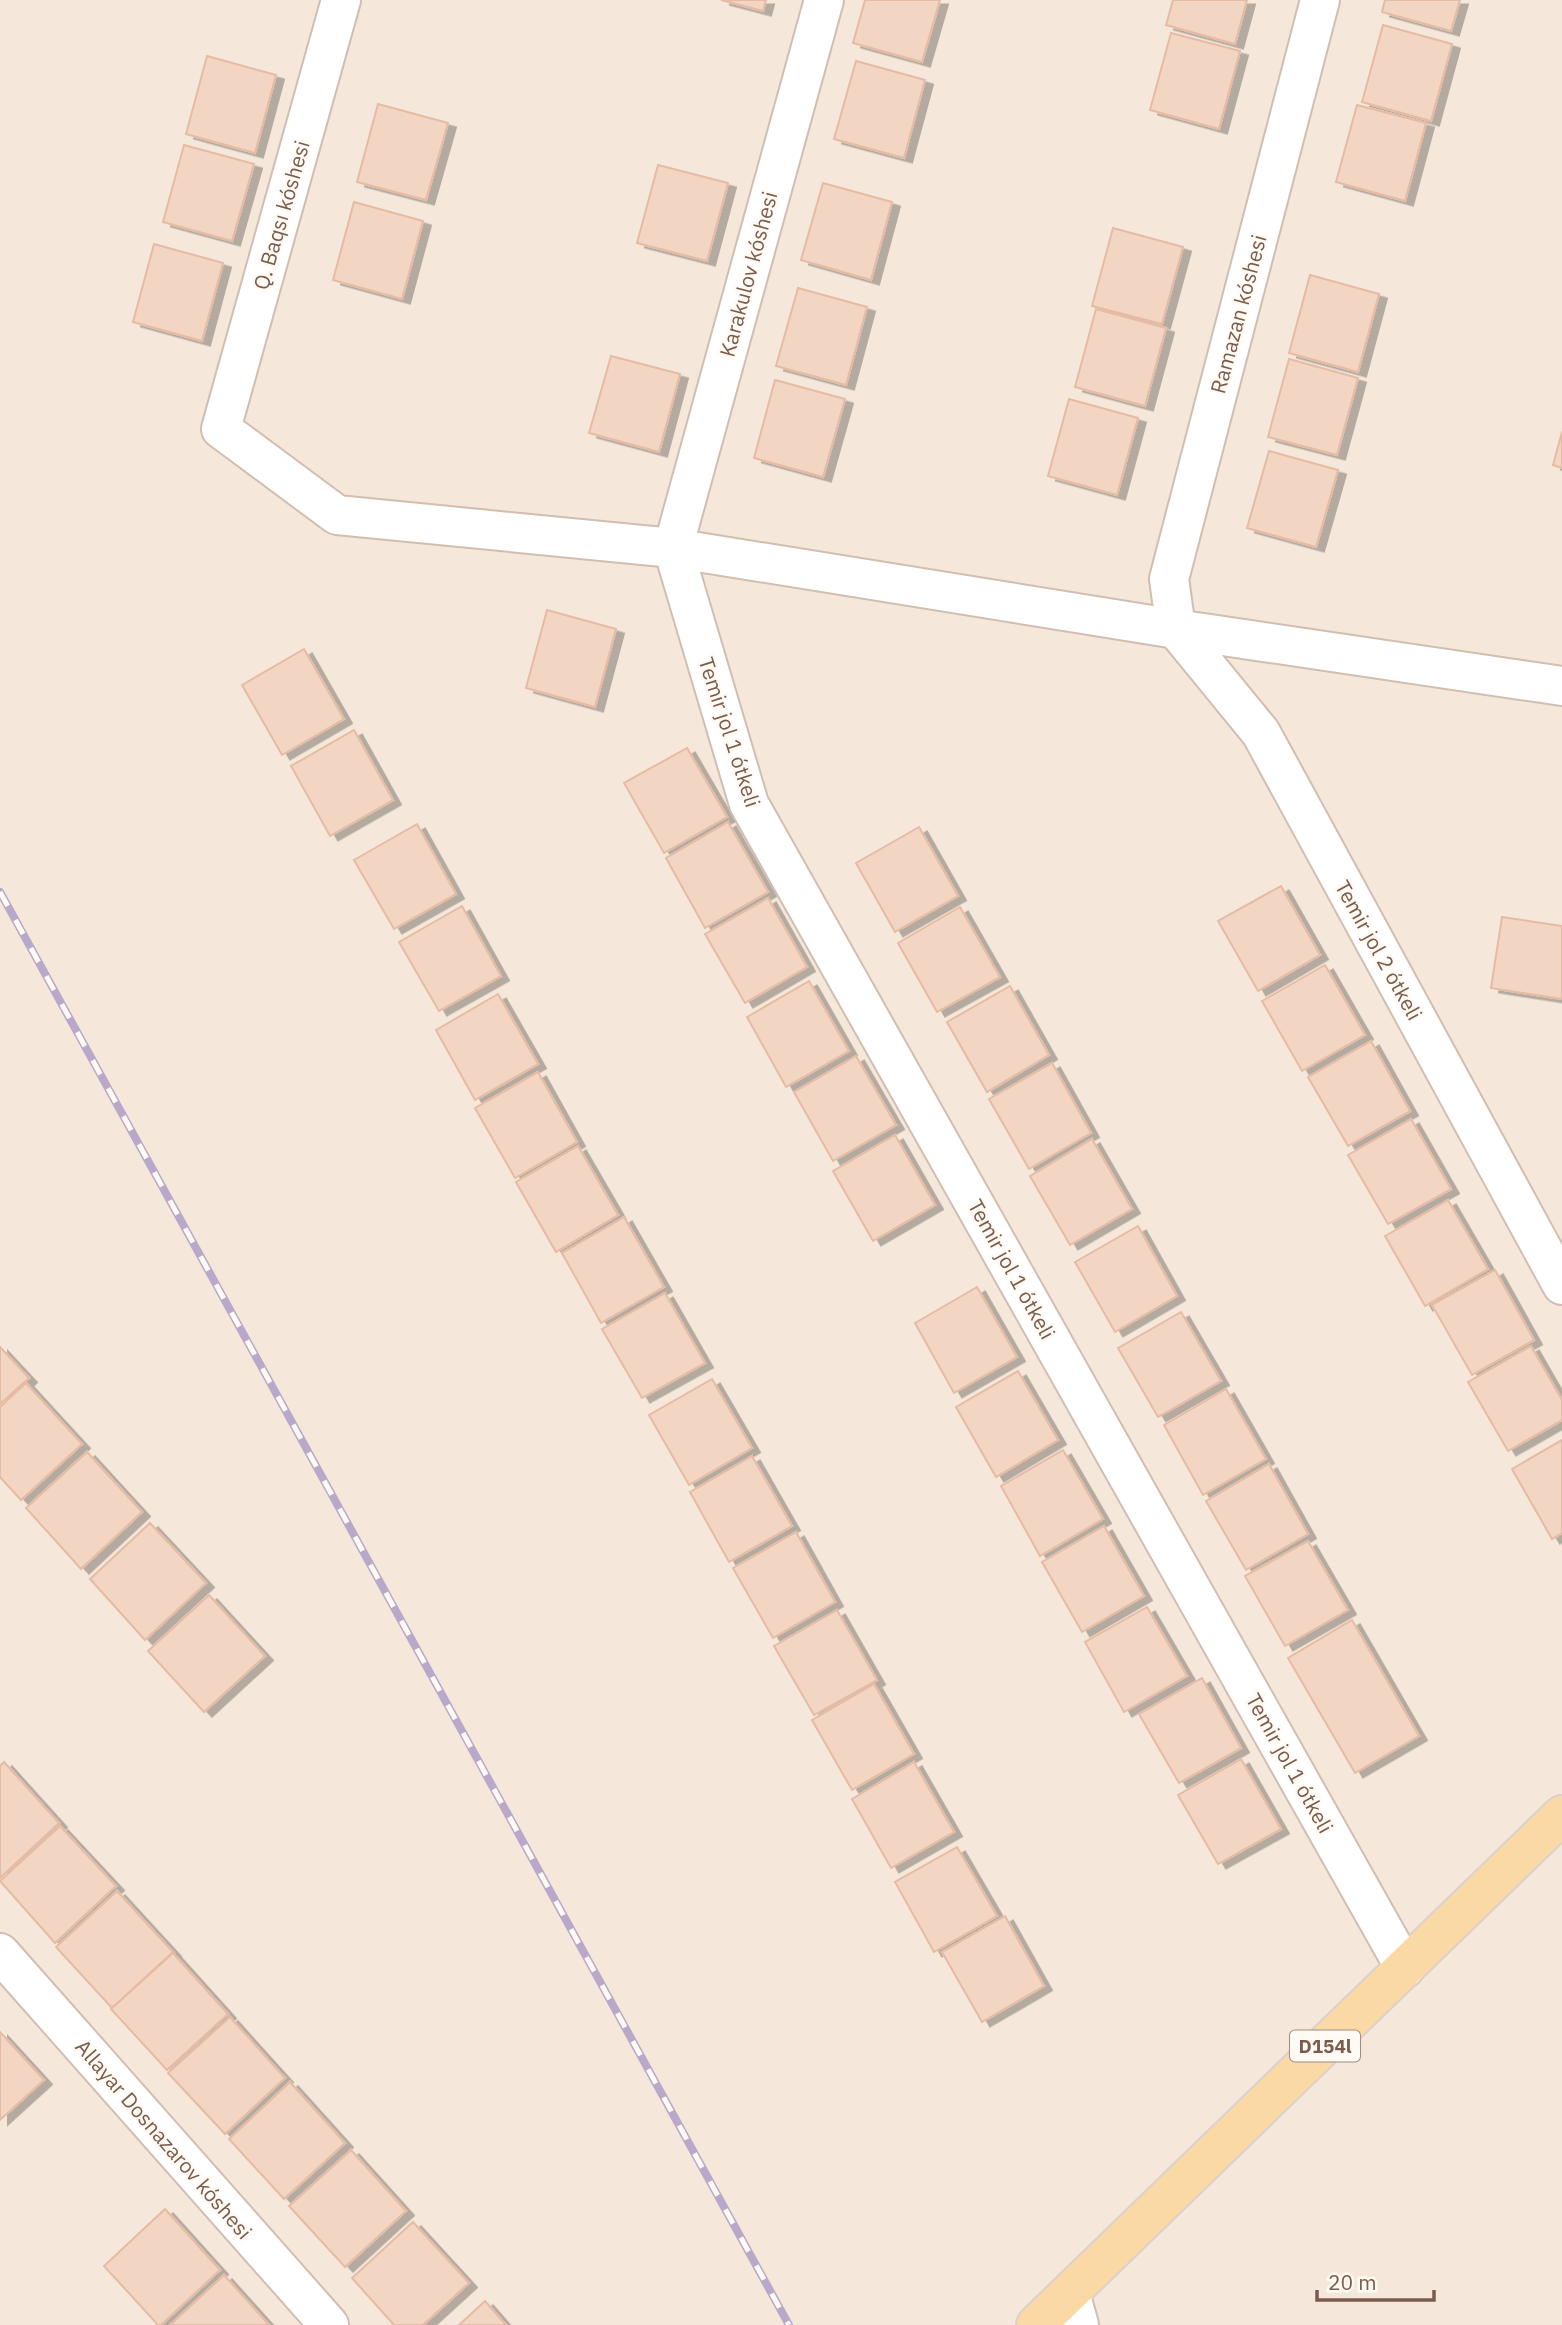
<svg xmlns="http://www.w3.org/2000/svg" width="1562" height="2325" font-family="'IBM Plex Sans',sans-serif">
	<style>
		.residential { fill: #f5e8da }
		.building { fill: #f3d5c3; stroke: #e6bba3; stroke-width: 2; filter: url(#shadow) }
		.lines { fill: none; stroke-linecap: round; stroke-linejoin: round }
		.minor-casing { stroke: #d1beb0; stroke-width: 42 }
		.major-casing { stroke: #dad1cd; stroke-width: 42 }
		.minor { stroke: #fff; stroke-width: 38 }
		.major { stroke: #fbd9a5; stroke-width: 38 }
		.rail-casing { stroke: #b9a8c9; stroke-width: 8 }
		.rail { stroke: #fffaf3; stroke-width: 5; stroke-dasharray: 16; stroke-linecap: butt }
		.labels { text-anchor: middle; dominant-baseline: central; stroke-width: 5; stroke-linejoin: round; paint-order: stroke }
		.shield { fill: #fffaf3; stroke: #a28b7f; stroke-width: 2 }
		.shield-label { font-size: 19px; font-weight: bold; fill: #7a5c4d }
		.street-label { font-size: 21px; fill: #7a5c4d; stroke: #fffaf3 }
	</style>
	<defs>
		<filter id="shadow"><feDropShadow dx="8" dy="4.5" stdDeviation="0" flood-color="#0004"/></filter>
	</defs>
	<rect width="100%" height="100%" fill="#fdf6ec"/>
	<rect class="residential" x="0" y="0" width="1562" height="2325"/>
	<g class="building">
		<path d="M721 0H766L763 11Z"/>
		<path d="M865 0H940L922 62 853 43Z"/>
		<path d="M1173 0H1247L1235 44 1166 25Z"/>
		<path d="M1385 0H1460L1451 31 1382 12Z"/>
		<path d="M1383 25 1452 44 1431 121 1362 102Z"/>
		<path d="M1171 33 1240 51 1219 129 1150 110Z"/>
		<path d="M207 56 276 75 255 153 186 134Z"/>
		<path d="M856 61 925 80 904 158 834 139Z"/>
		<path d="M378 104 448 123 426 200 357 182Z"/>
		<path d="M1357 105 1426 123 1405 201 1336 182Z"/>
		<path d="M184 145 254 164 232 241 163 222Z"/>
		<path d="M658 165 728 183 707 261 637 243Z"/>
		<path d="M823 183 892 202 871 280 801 260Z"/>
		<path d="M354 202 423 221 402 299 333 280Z"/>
		<path d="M1113 228 1183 247 1162 324 1092 306Z"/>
		<path d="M154 244 223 263 202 341 133 322Z"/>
		<path d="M1310 275 1379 294 1358 372 1289 353Z"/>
		<path d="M798 288 867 307 846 385 776 366Z"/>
		<path d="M1096 309 1166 328 1145 406 1075 387Z"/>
		<path d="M611 356 680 374 659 452 589 433Z"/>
		<path d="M1289 359 1358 378 1337 455 1268 437Z"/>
		<path d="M775 380 845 399 823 477 754 458Z"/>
		<path d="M1069 399 1138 418 1117 495 1048 476Z"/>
		<path d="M1562 432V468L1553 465Z"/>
		<path d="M1269 451 1338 470 1316 547 1247 528Z"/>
		<path d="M547 610 616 629 595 707 526 688Z"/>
		<path d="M304 649 344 719 282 755 242 685Z"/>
		<path d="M354 730 393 800 330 836 291 766Z"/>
		<path d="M687 748 727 817 664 853 624 783Z"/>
		<path d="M728 822 768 892 705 928 666 858Z"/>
		<path d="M417 824 456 894 394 929 354 860Z"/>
		<path d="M919 827 958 896 895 932 856 863Z"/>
		<path d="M1281 886 1320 955 1258 991 1218 921Z"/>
		<path d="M768 898 807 967 745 1003 705 934Z"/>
		<path d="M462 906 501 976 439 1011 399 942Z"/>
		<path d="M960 907 1000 977 937 1012 898 943Z"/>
		<path d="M1502 917 1562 926V999L1491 988Z"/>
		<path d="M1325 965 1365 1035 1302 1071 1262 1001Z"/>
		<path d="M809 981 849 1051 786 1087 747 1017Z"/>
		<path d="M1010 986 1049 1055 987 1092 947 1022Z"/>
		<path d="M498 994 538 1064 475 1100 436 1030Z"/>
		<path d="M1371 1041 1410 1111 1348 1146 1308 1077Z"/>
		<path d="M856 1056 896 1125 833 1161 794 1092Z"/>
		<path d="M1052 1063 1091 1133 1029 1169 989 1099Z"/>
		<path d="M538 1072 577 1142 515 1178 475 1108Z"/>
		<path d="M1411 1119 1451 1189 1388 1224 1348 1155Z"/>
		<path d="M895 1135 935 1205 873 1241 833 1171Z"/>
		<path d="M1092 1139 1132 1209 1070 1245 1030 1176Z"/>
		<path d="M578 1146 618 1215 556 1252 516 1182Z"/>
		<path d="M1448 1200 1488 1269 1425 1306 1385 1236Z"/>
		<path d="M624 1217 664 1287 601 1323 562 1253Z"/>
		<path d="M1138 1226 1177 1296 1115 1332 1075 1262Z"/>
		<path d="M1495 1270 1534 1340 1472 1375 1432 1305Z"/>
		<path d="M977 1287 1017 1357 954 1393 915 1323Z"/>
		<path d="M665 1293 705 1363 642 1398 602 1329Z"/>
		<path d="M1181 1312 1221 1381 1158 1417 1118 1348Z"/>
		<path d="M1531 1346 1562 1400V1420L1508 1451 1468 1382Z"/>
		<path d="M0 1347 29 1378 0 1404Z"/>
		<path d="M1018 1371 1058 1440 996 1477 956 1407Z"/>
		<path d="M712 1379 752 1448 689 1485 649 1415Z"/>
		<path d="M26 1383 82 1444 21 1500 0 1477V1407Z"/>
		<path d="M1226 1389 1266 1459 1203 1495 1164 1425Z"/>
		<path d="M1562 1440V1533L1552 1539 1512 1469Z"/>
		<path d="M1063 1450 1103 1519 1040 1556 1001 1486Z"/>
		<path d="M87 1452 142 1512 81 1569 26 1508Z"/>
		<path d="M752 1456 792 1526 729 1562 690 1492Z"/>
		<path d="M1269 1464 1308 1534 1246 1570 1206 1501Z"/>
		<path d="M150 1523 206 1583 145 1640 90 1579Z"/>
		<path d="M1104 1526 1144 1596 1082 1632 1042 1562Z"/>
		<path d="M796 1532 835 1602 773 1638 733 1568Z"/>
		<path d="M1308 1541 1348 1610 1285 1646 1245 1576Z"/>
		<path d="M209 1595 265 1656 204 1712 148 1651Z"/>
		<path d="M1147 1607 1187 1676 1124 1712 1085 1642Z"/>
		<path d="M837 1610 877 1680 814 1715 774 1646Z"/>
		<path d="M1352 1620 1419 1736 1355 1773 1288 1658Z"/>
		<path d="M1202 1678 1241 1748 1179 1783 1139 1714Z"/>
		<path d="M874 1684 914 1754 852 1790 812 1720Z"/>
		<path d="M1241 1759 1281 1829 1218 1864 1178 1795Z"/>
		<path d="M4 1762 59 1823 0 1878V1766Z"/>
		<path d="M914 1762 954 1832 891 1868 852 1799Z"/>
		<path d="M60 1826 116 1886 55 1943 0 1881Z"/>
		<path d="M957 1847 997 1916 934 1952 895 1882Z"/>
		<path d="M117 1891 173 1952 112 2008 56 1947Z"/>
		<path d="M1005 1916 1044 1986 982 2022 942 1952Z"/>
		<path d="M173 1953 228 2014 167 2070 111 2009Z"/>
		<path d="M230 2017 285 2078 225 2134 168 2073Z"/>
		<path d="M0 2032 44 2080 0 2120Z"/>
		<path d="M290 2082 345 2143 284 2199 229 2139Z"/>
		<path d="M351 2150 406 2211 345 2267 289 2206Z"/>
		<path d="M165 2209 220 2270 161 2325H158L104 2266Z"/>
		<path d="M413 2222 469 2283 423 2325H394L352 2278Z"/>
		<path d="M224 2275 269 2325H170Z"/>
		<path d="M485 2301 506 2325H459Z"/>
	</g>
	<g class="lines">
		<defs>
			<g id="minor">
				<path d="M341 0 221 429 337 515 673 548 1176 629 1562 686"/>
				<path d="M824 0 673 548 749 804 1405 1968"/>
				<path d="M1320 0 1169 579 1176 629 1261 733 1562 1285"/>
				<path d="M0 1953 329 2325"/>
				<path d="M1070 2293 1079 2325"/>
			</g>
			<path id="major" d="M1036 2325 1562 1815"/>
		</defs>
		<use href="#minor" class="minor-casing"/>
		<use href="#major" class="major-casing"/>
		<use href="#minor" class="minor"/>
		<use href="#major" class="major"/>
		<defs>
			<path id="rail" d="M0 892 789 2325"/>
		</defs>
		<use href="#rail" class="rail-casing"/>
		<use href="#rail" class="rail"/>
	</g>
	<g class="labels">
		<rect class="shield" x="1290" y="2030.5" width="70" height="31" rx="5"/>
		<g class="shield-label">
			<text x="1325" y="2046">D154l</text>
		</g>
		<g class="street-label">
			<text transform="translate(281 215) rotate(-74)">Q. Baqsı kóshesi</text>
			<text transform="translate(748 274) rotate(-75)">Karakulov kóshesi</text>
			<text transform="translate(1238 314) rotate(-75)">Ramazan kóshesi</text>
			<text transform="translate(730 732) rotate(72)">Temir jol 1 ótkeli</text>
			<text transform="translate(1379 950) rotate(61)">Temir jol 2 ótkeli</text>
			<text transform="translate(1012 1269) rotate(61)">Temir jol 1 ótkeli</text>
			<text transform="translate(1290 1763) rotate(61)">Temir jol 1 ótkeli</text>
			<text transform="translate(164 2139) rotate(49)">Allayar Dosnazarov kóshesi</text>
		</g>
	</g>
	<path d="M1317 2290v10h117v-10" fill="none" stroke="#7a5c4d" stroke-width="3.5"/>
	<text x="1328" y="2290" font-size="21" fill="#7a5c4d" stroke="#fffaf3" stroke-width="5" paint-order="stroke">20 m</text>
</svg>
